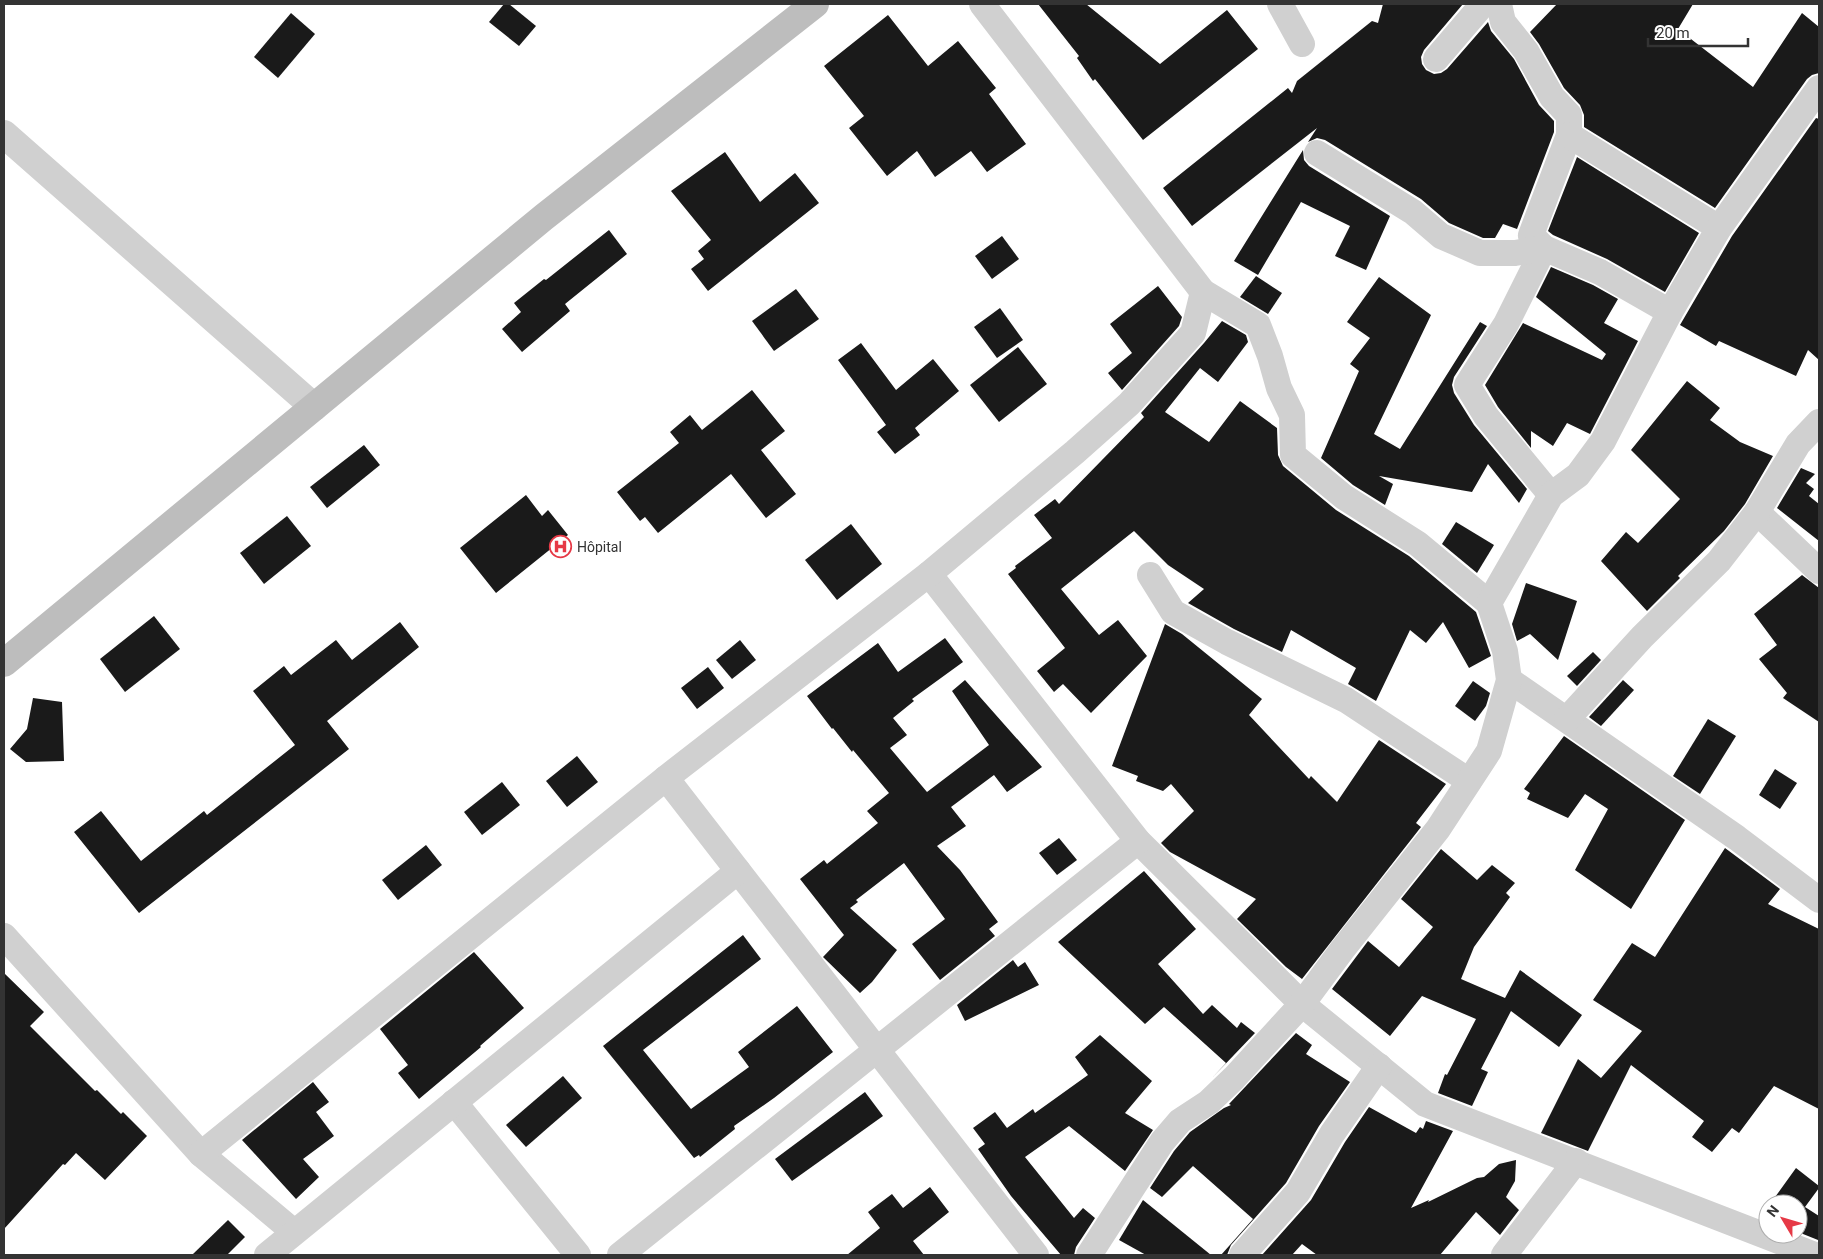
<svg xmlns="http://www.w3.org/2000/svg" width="1823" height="1259" font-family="Roboto,sans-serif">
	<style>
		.building { fill: #1a1a1a }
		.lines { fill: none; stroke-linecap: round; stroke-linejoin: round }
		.minor { stroke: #d0d0d0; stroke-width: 26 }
		.tertiary { stroke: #d0d0d0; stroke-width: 28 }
		.secondary { stroke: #bdbdbd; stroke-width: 28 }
		.labels { text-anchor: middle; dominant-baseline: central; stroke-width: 5; stroke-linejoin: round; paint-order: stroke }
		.poi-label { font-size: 14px; fill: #333; stroke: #fff; text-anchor: start }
	</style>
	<rect width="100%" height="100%" fill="#fff"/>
	<g class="building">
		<path d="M504 4H509L536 26 519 46 489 22Z"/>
		<path d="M1038 4H1086L1160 64 1227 10 1258 49 1143 140 1095 79 1093 81 1077 58 1079 56Z"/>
		<path d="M1383 4H1463L1424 50 1421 57 1422 64 1426 70 1434 74 1441 73 1447 69 1488 22 1491 31 1514 59 1539 105 1554 121V132L1517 229 1503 224 1495 238H1483L1449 223 1421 199 1325 140 1317 138 1308 142 1317 128 1192 226 1163 188 1288 88 1292 93 1297 81 1372 21 1378 23Z"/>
		<path d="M1557 4H1693L1678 29 1753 87 1802 13 1819 27V73L1812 75 1807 79 1715 208 1584 127V115L1580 105 1564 88 1539 44 1530 32Z"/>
		<path d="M291 13 315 34 278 78 254 57Z"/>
		<path d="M888 15 928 66 958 41 996 88 989 94 1026 144 987 172 971 151 935 177 917 151 887 176 849 128 864 116 824 66Z"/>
		<path d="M1816 118 1819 119V360L1808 350 1796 376 1719 341 1716 346 1680 325 1732 236Z"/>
		<path d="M1303 150 1304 160 1309 166 1390 216 1366 270 1335 256 1350 226 1301 202 1258 275 1234 261Z"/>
		<path d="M725 152 760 202 795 173 819 203 708 291 691 269 704 259 698 251 711 240 671 191Z"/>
		<path d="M1577 157 1699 233 1665 292 1607 259 1553 235 1548 231Z"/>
		<path d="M609 230 627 254 565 304 570 311 522 352 502 329 521 312 514 303 544 279 546 280Z"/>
		<path d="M1002 236 1019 259 992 279 975 256Z"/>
		<path d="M1551 267 1593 285 1618 299 1604 323 1638 341 1590 434 1567 423 1553 446 1531 431V448L1498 407 1485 385 1523 323 1602 360 1606 354 1536 297Z"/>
		<path d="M1256 276 1282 293 1268 314 1240 297Z"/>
		<path d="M1379 277 1431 315 1374 434 1400 449 1480 322 1487 326 1454 377 1452 385 1454 393 1474 425 1527 489 1519 503 1488 464 1472 492 1379 476 1393 484 1385 505 1353 485 1321 458 1359 371 1350 364 1370 338 1347 322Z"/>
		<path d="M1158 286 1182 317 1179 326 1122 390 1108 373 1132 353 1110 324Z"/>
		<path d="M796 289 819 319 774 351 752 321Z"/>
		<path d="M1000 308 1023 340 997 358 974 327Z"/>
		<path d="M1222 321 1246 335 1248 342 1218 382 1200 368 1165 412 1209 442 1240 401 1277 428 1278 455 1283 466 1336 510 1409 556 1476 612 1491 656 1469 668 1443 622 1426 643 1410 630 1376 701 1348 684 1356 668 1291 630 1282 652 1234 629 1188 603 1204 589 1168 565 1134 531 1061 589 1099 635 1118 620 1147 656 1091 713 1063 684 1054 692 1037 671 1065 648 1008 574 1016 568 1015 566 1052 538 1034 515 1055 499 1059 504 1144 417 1141 413 1204 343Z"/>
		<path d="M861 343 896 390 933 359 959 391 915 428 920 435 895 454 877 432 886 425 838 360Z"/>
		<path d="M1018 347 1047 384 999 422 970 385Z"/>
		<path d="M1687 381 1720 408 1710 420 1740 442 1773 456 1745 504 1724 531 1678 576 1680 578 1647 611 1601 561 1626 532 1638 543 1680 499 1631 450Z"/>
		<path d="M752 390 785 431 761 450 796 494 766 518 731 474 658 533 645 517 640 521 617 492 679 443 670 432 690 415 702 430Z"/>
		<path d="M364 445 380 465 327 508 310 487Z"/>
		<path d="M1801 468 1815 474 1806 483 1814 489 1809 496 1819 504V541L1777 508Z"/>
		<path d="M526 495 542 516 548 510 568 535 496 593 460 548Z"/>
		<path d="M287 516 311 546 264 584 240 553Z"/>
		<path d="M1456 522 1494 545 1477 573 1442 544Z"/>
		<path d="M851 524 882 564 837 600 805 560Z"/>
		<path d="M1802 575 1819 588V722L1783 698 1787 693 1759 659 1777 645 1754 614Z"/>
		<path d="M1526 583 1577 601 1558 660 1530 634 1517 641 1512 624Z"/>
		<path d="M154 616 180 649 125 692 100 659Z"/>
		<path d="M400 622 419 647 327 721 349 749 139 913 74 832 101 811 141 861 204 811 207 815 295 745 253 691 284 666 291 675 336 640 352 660Z"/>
		<path d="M1165 624 1182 634 1262 699 1249 715 1309 779 1311 776 1337 802 1379 740 1446 784 1416 823 1421 827 1302 979 1286 967 1237 919 1256 899 1170 852 1161 843 1194 811 1171 784 1163 791 1136 781 1138 776 1112 766Z"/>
		<path d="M945 638 963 662 912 699 914 701 893 718 907 735 890 748 927 792 989 745 952 691 965 680 1042 767 1007 792 994 775 951 807 966 826 937 846 960 870 998 922 989 929 995 936 940 980 912 944 945 919 904 863 856 900 858 902 850 908 897 950 872 982 860 993 823 957 844 935 800 879 824 860 827 864 878 823 867 811 889 793 853 750 852 752 833 728 832 729 807 696 878 643 898 672Z"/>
		<path d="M740 640 756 660 732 679 716 660Z"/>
		<path d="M1593 652 1601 660 1577 686 1567 676Z"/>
		<path d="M708 667 724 688 697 709 681 688Z"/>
		<path d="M1623 680 1634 690 1601 726 1589 717Z"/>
		<path d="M1473 681 1490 693 1486 706 1475 721 1455 706Z"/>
		<path d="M33 698 62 702 64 761 26 762 10 749 27 729Z"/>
		<path d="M1708 719 1736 736 1700 794 1673 776Z"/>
		<path d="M1564 736 1685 820 1631 909 1575 870 1608 809 1585 794 1568 818 1527 799 1530 793 1524 789Z"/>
		<path d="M577 756 598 782 567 807 546 781Z"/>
		<path d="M1775 769 1797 783 1780 809 1759 795Z"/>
		<path d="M502 782 520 805 482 835 464 812Z"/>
		<path d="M1059 838 1077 860 1057 875 1039 853Z"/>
		<path d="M426 845 442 865 398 900 382 880Z"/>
		<path d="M1725 848 1780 889 1768 904 1819 929V1109L1774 1086 1739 1133 1732 1128 1712 1152 1692 1137 1704 1121 1631 1065 1588 1151 1541 1133 1578 1059 1601 1078 1642 1031 1593 1000 1632 943 1655 957Z"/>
		<path d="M1441 849 1477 880 1492 865 1515 883 1506 893 1510 897 1474 947 1461 979 1505 998 1520 970 1582 1015 1559 1047 1511 1011 1481 1069 1488 1072 1472 1106 1438 1093 1445 1074 1447 1075 1476 1019 1422 996 1390 1036 1332 989 1368 941 1399 967 1433 927 1401 899Z"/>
		<path d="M1144 871 1196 929 1158 964 1203 1014 1212 1005 1237 1028 1241 1022 1255 1033 1212 1078 1226 1063 1164 1007 1145 1024 1058 942Z"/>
		<path d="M743 935 761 959 643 1050 691 1109 749 1067 738 1052 797 1006 833 1052 774 1098 734 1126 735 1129 700 1157 699 1155 694 1158 603 1046Z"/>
		<path d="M474 952 524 1008 480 1046 481 1047 419 1099 398 1073 408 1065 380 1029Z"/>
		<path d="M1013 960 1018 967 1025 962 1039 985 965 1021 957 1005Z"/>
		<path d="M4 973 44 1012 30 1026 95 1091 97 1090 121 1114 123 1112 147 1136 105 1180 76 1153 65 1165 63 1164 4 1229Z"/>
		<path d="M1296 1033 1312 1045 1306 1054 1350 1082 1319 1126 1286 1183 1231 1245 1227 1255H1221L1253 1219 1193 1166 1162 1197 1150 1188 1174 1151 1190 1132 1224 1108 1231 1105 1229 1104Z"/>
		<path d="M1100 1035 1152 1081 1125 1113 1153 1130 1125 1171 1069 1126 1025 1157 1074 1218 1083 1208 1095 1218 1076 1247 1074 1255H1061L1011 1196 978 1149 985 1144 973 1128 995 1112 1007 1128 1033 1109 1035 1113 1088 1075 1075 1057Z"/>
		<path d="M563 1076 582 1098 526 1147 506 1125Z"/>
		<path d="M313 1082 329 1102 316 1112 334 1136 303 1159 319 1177 296 1199 242 1140Z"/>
		<path d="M865 1092 883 1116 792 1181 775 1159Z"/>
		<path d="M1369 1107 1416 1133 1420 1127 1423 1129 1426 1121 1453 1131 1411 1208 1429 1200 1428 1202 1477 1178 1484 1177 1499 1164 1516 1160 1515 1181 1506 1197 1519 1210 1500 1235 1476 1212 1440 1255H1317L1302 1244 1292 1255H1262L1311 1200 1345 1142Z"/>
		<path d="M1796 1168 1819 1186V1188L1805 1207 1819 1216 1818 1240 1798 1232V1204H1770Z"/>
		<path d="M930 1187 949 1212 913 1241 924 1255H847L880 1228 868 1212 892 1194 903 1208Z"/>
		<path d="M1143 1200 1211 1255H1146L1119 1240Z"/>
		<path d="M228 1220 245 1237 227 1255H192Z"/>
	</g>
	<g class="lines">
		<g class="minor">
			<path d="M982 4 1203 292 1258 325 1270 356 1279 388 1292 415 1293 455 1344 497 1418 544 1489 603"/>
			<path d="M1280 4 1302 44"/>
			<path d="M1499 4 1503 22 1526 51 1552 97 1569 115V135L1531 235 1544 248 1506 324 1467 385 1486 416 1551 495"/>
			<path d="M1436 59 1483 4"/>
			<path d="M1569 135 1719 228"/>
			<path d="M1317 153 1413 212 1441 236 1480 253H1515L1544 248 1600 272 1670 312"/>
			<path d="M1757 512 1819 571"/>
			<path d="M929 574 1138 841 1302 1004 1425 1104 1815 1255"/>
			<path d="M1150 575 1173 612 1227 642 1346 700 1469 781"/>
			<path d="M1509 680 1737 838 1819 900"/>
			<path d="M1567 719 1642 637 1719 561 1757 512 1798 444 1819 422"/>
			<path d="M666 778 1036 1255"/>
			<path d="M4 936 201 1154 294 1232"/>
			<path d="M454 1102 578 1255"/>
			<path d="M201 1154 666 778 929 574 1075 452 1129 404 1193 333 1203 292"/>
			<path d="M267 1255 738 871"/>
			<path d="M620 1255 1138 841"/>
			<path d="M1089 1255 1162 1142 1180 1121 1209 1102 1234 1078 1302 1004 1342 950 1438 829 1489 751 1509 680 1505 651 1489 603 1551 495 1578 475 1603 441 1670 312 1719 228 1819 88"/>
			<path d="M1242 1255 1298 1192 1332 1134 1379 1066"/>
			<path d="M1504 1255 1576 1161"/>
		</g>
		<path class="tertiary" d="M4 134 314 407"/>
		<path class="secondary" d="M4 663 544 217 815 4"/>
	</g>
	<defs>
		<symbol id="hospital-ring" viewBox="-11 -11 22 22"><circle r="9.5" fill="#fff" stroke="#e63946" stroke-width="1.5"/><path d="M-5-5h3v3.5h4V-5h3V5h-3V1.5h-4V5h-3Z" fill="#e63946"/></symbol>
	</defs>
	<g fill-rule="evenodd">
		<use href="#hospital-ring" x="548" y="534" width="25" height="25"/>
	</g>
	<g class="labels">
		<g class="poi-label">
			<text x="577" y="547">Hôpital</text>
		</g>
	</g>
	<rect width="1823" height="1259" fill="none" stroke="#333333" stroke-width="10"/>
	<g transform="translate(1783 1219) rotate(308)"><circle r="24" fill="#ffffff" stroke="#adadad"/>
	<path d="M0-4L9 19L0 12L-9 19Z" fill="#e63946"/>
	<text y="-8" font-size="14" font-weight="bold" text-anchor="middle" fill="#333333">N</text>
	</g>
	<path d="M1648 38v8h100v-8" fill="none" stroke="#333333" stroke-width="2.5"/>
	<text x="1656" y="38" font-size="15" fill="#333333" stroke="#ffffff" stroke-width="4" paint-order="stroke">20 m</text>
</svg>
